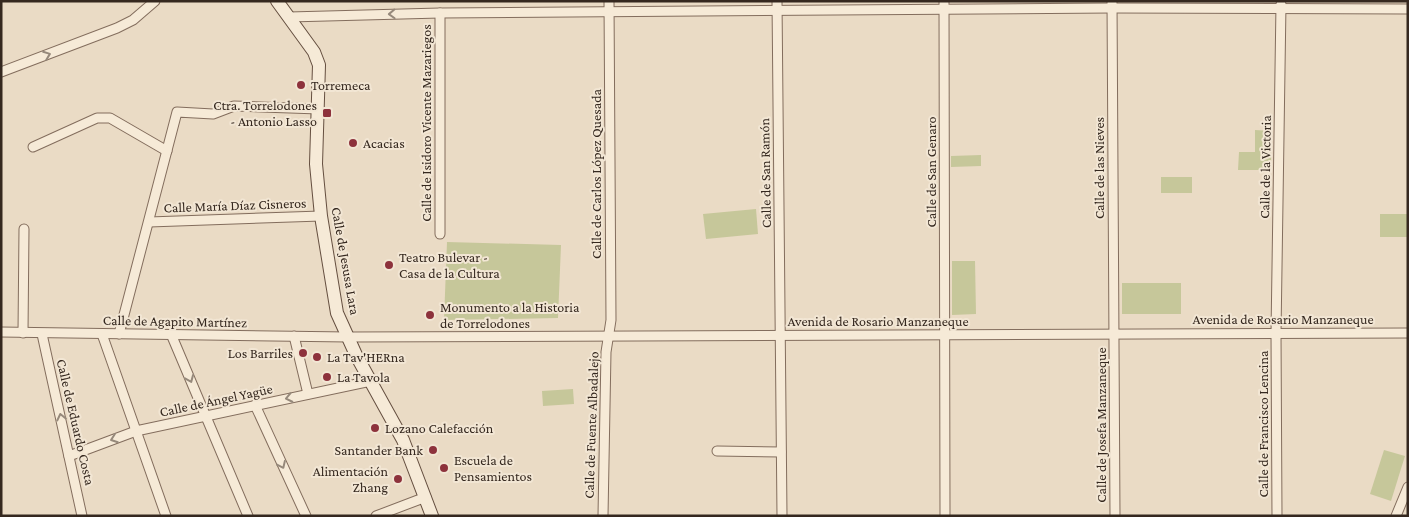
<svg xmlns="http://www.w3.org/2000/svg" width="1409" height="517" font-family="'Crimson Pro',serif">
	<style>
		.green { fill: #c6c79a }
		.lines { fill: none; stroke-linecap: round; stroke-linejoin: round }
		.street-casing { stroke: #836d5d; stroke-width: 11 }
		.secondary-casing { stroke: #654f40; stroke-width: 14 }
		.street { stroke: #f6ead7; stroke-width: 9 }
		.secondary { stroke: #f6ead7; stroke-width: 12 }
		.oneway { stroke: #96897b }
		.poi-dot { fill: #8d323c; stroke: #f2e6d4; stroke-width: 2 }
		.labels { text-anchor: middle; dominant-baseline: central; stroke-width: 4; stroke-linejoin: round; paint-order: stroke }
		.poi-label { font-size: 14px; fill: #35281f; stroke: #f2e6d4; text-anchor: start }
		.street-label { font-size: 14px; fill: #35281f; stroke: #f2e6d4 }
	</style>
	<rect width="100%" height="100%" fill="#eadbc5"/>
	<g class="green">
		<path d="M1255 130 1271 131V170H1238L1239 152H1255Z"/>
		<path d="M981 155V166L951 167V156Z"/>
		<rect x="1161" y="177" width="31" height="16"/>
		<path d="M756 209 758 234 706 239 703 214Z"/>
		<rect x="1380" y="214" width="28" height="23"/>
		<path d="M447 242 561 245 558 318 444 320Z"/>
		<path d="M952 261H975L976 314 952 315Z"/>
		<rect x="1122" y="283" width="59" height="31"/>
		<path d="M573 389 574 404 543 406 542 391Z"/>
		<path d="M1384 450 1405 456 1391 501 1370 494Z"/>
	</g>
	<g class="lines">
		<defs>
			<g id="street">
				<path d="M777 1 782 516"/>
				<path d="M944 1 945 516"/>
				<path d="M1112 1 1115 516"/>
				<path d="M289 17 440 13 1112 8 1408 9"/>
				<path d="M1 72 117 28 133 20 155 1"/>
				<path d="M33 147 97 118H110L167 151"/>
				<path d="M149 222 321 216"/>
				<path d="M440 234V13"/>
				<path d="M1 332 348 337 1408 333"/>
				<path d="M23 333 24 229"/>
				<path d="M42 334 82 516"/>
				<path d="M102 334 166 516"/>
				<path d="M119 334 177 112 213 114 234 106 319 109"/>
				<path d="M171 334 248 516"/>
				<path d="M294 336 308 394"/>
				<path d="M255 405 306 516"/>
				<path d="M717 451 781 452"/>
				<path d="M69 456 136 431 371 381"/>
				<path d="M376 516 426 497"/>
				<path d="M603 516 606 352 611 320 609 1"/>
				<path d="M1277 516 1276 333 1281 4"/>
				<path d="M1396 516 1408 487"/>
			</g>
			<path id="secondary" d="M277 1 314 52 319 65 316 164 321 216 337 313 356 355 403 440 432 516"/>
		</defs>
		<use href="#street" class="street-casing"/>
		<use href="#secondary" class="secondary-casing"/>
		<use href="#street" class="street"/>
		<use href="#secondary" class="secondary"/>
	</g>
	<defs><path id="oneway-chevron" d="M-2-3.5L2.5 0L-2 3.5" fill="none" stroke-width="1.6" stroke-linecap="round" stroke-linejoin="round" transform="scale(1.25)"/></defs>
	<g class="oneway">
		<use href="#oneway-chevron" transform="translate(392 14) rotate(178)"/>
		<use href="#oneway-chevron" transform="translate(47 55) rotate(-21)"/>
		<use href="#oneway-chevron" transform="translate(190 379) rotate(67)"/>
		<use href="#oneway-chevron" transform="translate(289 398) rotate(168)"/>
		<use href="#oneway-chevron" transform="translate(61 417) rotate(-103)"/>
		<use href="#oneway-chevron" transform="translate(114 439) rotate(160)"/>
		<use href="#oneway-chevron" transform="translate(282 465) rotate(65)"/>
	</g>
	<g class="poi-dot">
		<circle cx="301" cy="85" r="5"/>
		<rect x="322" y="108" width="10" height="10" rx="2.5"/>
		<circle cx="353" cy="143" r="5"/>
		<circle cx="389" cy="265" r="5"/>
		<circle cx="430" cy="315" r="5"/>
		<circle cx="303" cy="353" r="5"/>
		<circle cx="317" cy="357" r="5"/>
		<circle cx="327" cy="377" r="5"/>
		<circle cx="375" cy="428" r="5"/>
		<circle cx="433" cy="450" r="5"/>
		<circle cx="444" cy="468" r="5"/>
		<circle cx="398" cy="479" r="5"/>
	</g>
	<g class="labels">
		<g class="poi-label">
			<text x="311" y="85">Torremeca</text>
			<text x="317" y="105" text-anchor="end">Ctra. Torrelodones<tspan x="317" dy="16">- Antonio Lasso</tspan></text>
			<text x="363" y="143">Acacias</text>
			<text x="399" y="257">Teatro Bulevar -<tspan x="399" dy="16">Casa de la Cultura</tspan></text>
			<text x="440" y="307">Monumento a la Historia<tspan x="440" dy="16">de Torrelodones</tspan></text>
			<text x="293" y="353" text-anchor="end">Los Barriles</text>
			<text x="327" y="357">La Tav'HERna</text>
			<text x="337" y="377">La Tavola</text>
			<text x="385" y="428">Lozano Calefacción</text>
			<text x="423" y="450" text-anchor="end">Santander Bank</text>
			<text x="454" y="460">Escuela de<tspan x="454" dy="16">Pensamientos</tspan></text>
			<text x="388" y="471" text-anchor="end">Alimentación<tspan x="388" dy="16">Zhang</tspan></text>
		</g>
		<g class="street-label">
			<text transform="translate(426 123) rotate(-90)">Calle de Isidoro Vicente Mazariegos</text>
			<text transform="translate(1265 167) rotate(-89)">Calle de la Victoria</text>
			<text transform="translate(1099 168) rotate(-90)">Calle de las Nieves</text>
			<text transform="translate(931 172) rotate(-90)">Calle de San Genaro</text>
			<text transform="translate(765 173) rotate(-91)">Calle de San Ramón</text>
			<text transform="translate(596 174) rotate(-90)">Calle de Carlos López Quesada</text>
			<text transform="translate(235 205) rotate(-2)">Calle María Díaz Cisneros</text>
			<text transform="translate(346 261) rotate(80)">Calle de Jesusa Lara</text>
			<text x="1283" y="319">Avenida de Rosario Manzaneque</text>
			<text transform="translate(175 321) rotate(1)">Calle de Agapito Martínez</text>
			<text x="878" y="321">Avenida de Rosario Manzaneque</text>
			<text transform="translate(216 400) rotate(-12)">Calle de Ángel Yagüe</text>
			<text transform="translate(76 422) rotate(77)">Calle de Eduardo Costa</text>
			<text transform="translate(1263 424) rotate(-90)">Calle de Francisco Lencina</text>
			<text transform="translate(591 425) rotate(-88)">Calle de Fuente Albadalejo</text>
			<text transform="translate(1101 425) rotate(-90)">Calle de Josefa Manzaneque</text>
		</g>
	</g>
	<rect width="1409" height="517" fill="none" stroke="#35281f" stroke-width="5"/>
</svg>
